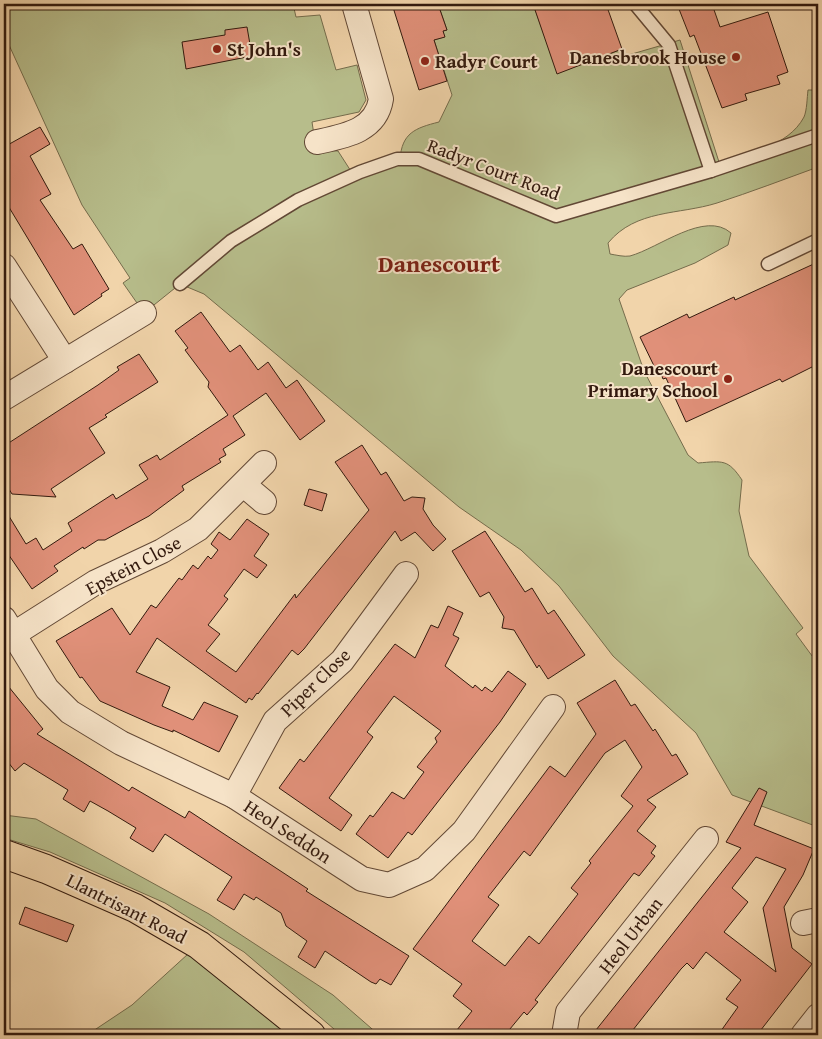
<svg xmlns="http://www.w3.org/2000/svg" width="822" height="1039" font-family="'Gentium Book Plus',serif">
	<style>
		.green { fill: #b7bd8b; stroke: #756c4c }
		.building { fill: #e09079; stroke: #331a0e; fill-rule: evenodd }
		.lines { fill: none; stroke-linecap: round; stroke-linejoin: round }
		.service-casing { stroke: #624835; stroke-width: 15 }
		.minor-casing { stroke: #624835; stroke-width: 26 }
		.primary-casing { stroke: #331a0e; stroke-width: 30 }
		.service { stroke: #f6e3c8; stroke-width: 12 }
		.minor { stroke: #f6e3c8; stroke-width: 24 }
		.primary { stroke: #f1d4aa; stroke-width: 28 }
		.poi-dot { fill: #8f2418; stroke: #f6e3c8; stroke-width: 2 }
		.labels { text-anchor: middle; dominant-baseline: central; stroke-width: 4; stroke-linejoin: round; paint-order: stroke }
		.poi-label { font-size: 19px; font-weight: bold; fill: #331a0e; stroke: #f6e3c8; text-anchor: start }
		.street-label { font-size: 19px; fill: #331a0e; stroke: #f6e3c8 }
		.district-label { font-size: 24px; font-weight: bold; fill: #7a1f14; stroke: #f6e3c8 }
	</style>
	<rect width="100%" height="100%" fill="#f1d4aa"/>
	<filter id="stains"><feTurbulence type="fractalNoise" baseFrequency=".004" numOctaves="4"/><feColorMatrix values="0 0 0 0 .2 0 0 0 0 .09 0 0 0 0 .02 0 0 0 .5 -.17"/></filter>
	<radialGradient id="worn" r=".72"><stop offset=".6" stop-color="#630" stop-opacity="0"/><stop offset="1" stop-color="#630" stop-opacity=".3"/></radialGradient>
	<g class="green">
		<path d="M4 4H293L296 17 320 15 336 70 357 65 366 100 359 112 312 122 314 135 322 150 338 151 356 179 400 159C402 133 415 128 439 122L452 95 434 40 444 37 443 31 447 30 439 7 450 4H533L558 73 622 49 625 56 680 40 719 162C748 153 788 147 804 117 807 110 807 98 808 90H818V167C785 179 751 192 717 203 679 215 636 209 608 243L610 254C616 255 624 257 630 256 659 248 705 210 731 233L728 245 695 263 627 290 619 299 644 371 688 455 698 463C723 461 728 459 742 480L739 511 749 556 803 628 796 634 818 664V827L732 795 696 733 613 656 559 586 521 550 459 507 204 294 180 284 144 313 123 283 130 278 82 205 4 34Z"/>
		<path d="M4 815 36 819 209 914 333 995 379 1035H341L244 952 165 903 50 852 4 838Z"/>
		<path d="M188 954 253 1005 287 1035H87L132 1005Z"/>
	</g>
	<g class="building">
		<path d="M392 4H438L447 30 443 31 445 37 434 40 447 81 419 90Z"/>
		<path d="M533 4H606L622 49 557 74Z"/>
		<path d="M677 4H712L720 27 768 12 788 72 777 76 780 84 745 94 747 100 722 108 694 35 690 37Z"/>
		<path d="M247 27 252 56 186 69 182 42 225 35V30Z"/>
		<path d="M40 127 50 144 30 156 51 194 40 200 73 249 82 244 109 289 101 294 102 296 74 315 4 199V147Z"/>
		<path d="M818 262V364L782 382 780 379 686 422 666 378 663 379 659 369 656 370 640 337 687 314 689 318 734 297 735 300Z"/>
		<path d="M201 312 230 352 240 345 258 370 268 362 286 388 297 380 325 421 300 440 266 393 233 416 245 435 223 449 226 455 219 459 221 462 182 486 184 490 149 516 105 540H98L84 549 83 547 54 566 58 571 32 589 4 548V508L26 544 36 538 43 550 72 531 68 523 113 494 116 499 148 479 139 465 157 455 160 460 228 415 208 387 209 382 185 350 188 348 175 331Z"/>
		<path d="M139 354 158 382 105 415 107 417 89 428 105 453 51 489 56 497 12 494 4 481V446L98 385 119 370 117 367Z"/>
		<path d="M362 445 381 475 386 472 404 501 412 497 425 498 423 509 433 525 446 539 433 551 415 532 401 541 395 531 304 649 298 655 292 650 258 694 257 693 252 700 249 698 246 703 157 638 136 672 170 687 162 706 193 720 204 702 238 716 219 752 173 730V732L154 725 100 701 82 677 80 678 56 641 112 608 130 635 151 605 156 608 179 578 182 580 193 565 198 569 208 556 211 559 218 550 211 544 219 532 230 540 247 519 269 534 254 556 267 565 257 578 244 569 224 596 228 599 208 625 220 634 206 651 236 672 295 594 296 598 369 510 335 462Z"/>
		<path d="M309 489 327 494 322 511 304 505Z"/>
		<path d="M485 531 525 592 532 588 548 614 554 610 585 655 548 679 539 665 537 668 514 630 502 628 504 617 489 592 480 597 452 551Z"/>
		<path d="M448 606 463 613 453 635 459 638 445 666 473 688 475 685 482 691 485 687 492 692 508 671 526 684 500 722 412 835 408 832 388 858 356 834 370 815 373 817 392 792 404 799 424 772 417 767 437 742 435 738 441 731 394 696 367 732 373 737 329 798 352 815 341 831 279 788 300 759 304 762 395 644 415 658 431 625 438 628Z"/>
		<path d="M615 680 631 706 635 704 653 731 655 729 672 756 676 754 688 774 647 800 656 807 637 831 656 846 651 853 655 856 639 876 634 873 535 1000 538 1002 527 1015 524 1012 505 1035H453L472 1011 453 996 462 984 413 949 550 766 565 777 596 734 577 703ZM625 740 642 767 621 796 633 806 589 861 591 863 571 888 578 894 539 944 529 936 505 966 472 941 499 905 488 897 524 851 530 856 605 753Z"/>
		<path d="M4 681 43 729 37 734 129 791 132 787 185 818 189 811 308 889 306 891 409 956 391 985 380 979 376 984 371 982 325 951 315 968 298 957 307 941 286 926 281 913 256 897 254 900 244 894 234 910 217 900 232 877 165 834 153 852 130 838 136 828 108 811 90 801 84 812 63 799 68 790 24 763 15 771 4 757Z"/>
		<path d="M759 788 767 792 754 825 814 849 803 875 784 907 792 948 812 964 757 1035H718L738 1007 726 999 741 980 706 952 693 969 687 963 681 969 629 1035H592L741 848 726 842ZM756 857 786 869 763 908 776 972 724 932 748 902 732 888Z"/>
		<path d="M25 907 74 925 67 942 19 924Z"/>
	</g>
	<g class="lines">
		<defs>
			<g id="service">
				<path d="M635 4 669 45 711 171"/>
				<path d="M768 264 818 240"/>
				<path d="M180 284 231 241 298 200 360 172 397 159H419L556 216 711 171 818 135"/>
			</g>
			<g id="minor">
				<path d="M317 142C345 136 376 131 381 99L354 4"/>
				<path d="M4 266 65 361"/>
				<path d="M4 398 144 313"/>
				<path d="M244 485 264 502"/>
				<path d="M4 619 47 689 70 712 121 743 234 796 362 879 389 885 425 869 464 831 553 707"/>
				<path d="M14 634 96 582 162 551 198 529 264 463"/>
				<path d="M234 796 275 721 342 661 406 574"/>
				<path d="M803 923 818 920"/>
				<path d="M564 1035 568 1012 706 839"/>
				<path d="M803 1035 818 1016"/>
			</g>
			<path id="primary" d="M4 854 46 869 135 908 199 945 311 1035"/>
		</defs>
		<use href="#service" class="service-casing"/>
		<use href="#minor" class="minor-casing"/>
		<use href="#primary" class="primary-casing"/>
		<use href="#service" class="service"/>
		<use href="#minor" class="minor"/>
		<use href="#primary" class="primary"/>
	</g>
	<g class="poi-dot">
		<circle cx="217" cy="49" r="5"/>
		<circle cx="736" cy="57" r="5"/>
		<circle cx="425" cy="61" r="5"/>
		<circle cx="728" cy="379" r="5"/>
	</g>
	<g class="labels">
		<g class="poi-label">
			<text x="227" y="49">St John's</text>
			<text x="726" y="57" text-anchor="end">Danesbrook House</text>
			<text x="435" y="61">Radyr Court</text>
			<text x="718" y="368" text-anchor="end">Danescourt<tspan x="718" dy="22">Primary School</tspan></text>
		</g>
		<g class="street-label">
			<text transform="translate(494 169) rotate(21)">Radyr Court Road</text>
			<text transform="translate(133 565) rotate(-28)">Epstein Close</text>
			<text transform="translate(315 682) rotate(-44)">Piper Close</text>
			<text transform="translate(288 831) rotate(33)">Heol Seddon</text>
			<text transform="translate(127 908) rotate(27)">Llantrisant Road</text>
			<text transform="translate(630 935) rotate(-52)">Heol Urban</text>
		</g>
		<g class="district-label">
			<text x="439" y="263">Danescourt</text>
		</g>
	</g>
	<rect width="822" height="1039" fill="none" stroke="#f1d4aa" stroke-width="20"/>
	<rect x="5" y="5" width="812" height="1029" fill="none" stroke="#331a0e" stroke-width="2.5"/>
	<rect x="10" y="10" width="802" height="1019" fill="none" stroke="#331a0e"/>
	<rect width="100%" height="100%" filter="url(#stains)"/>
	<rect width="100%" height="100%" fill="url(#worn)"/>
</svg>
